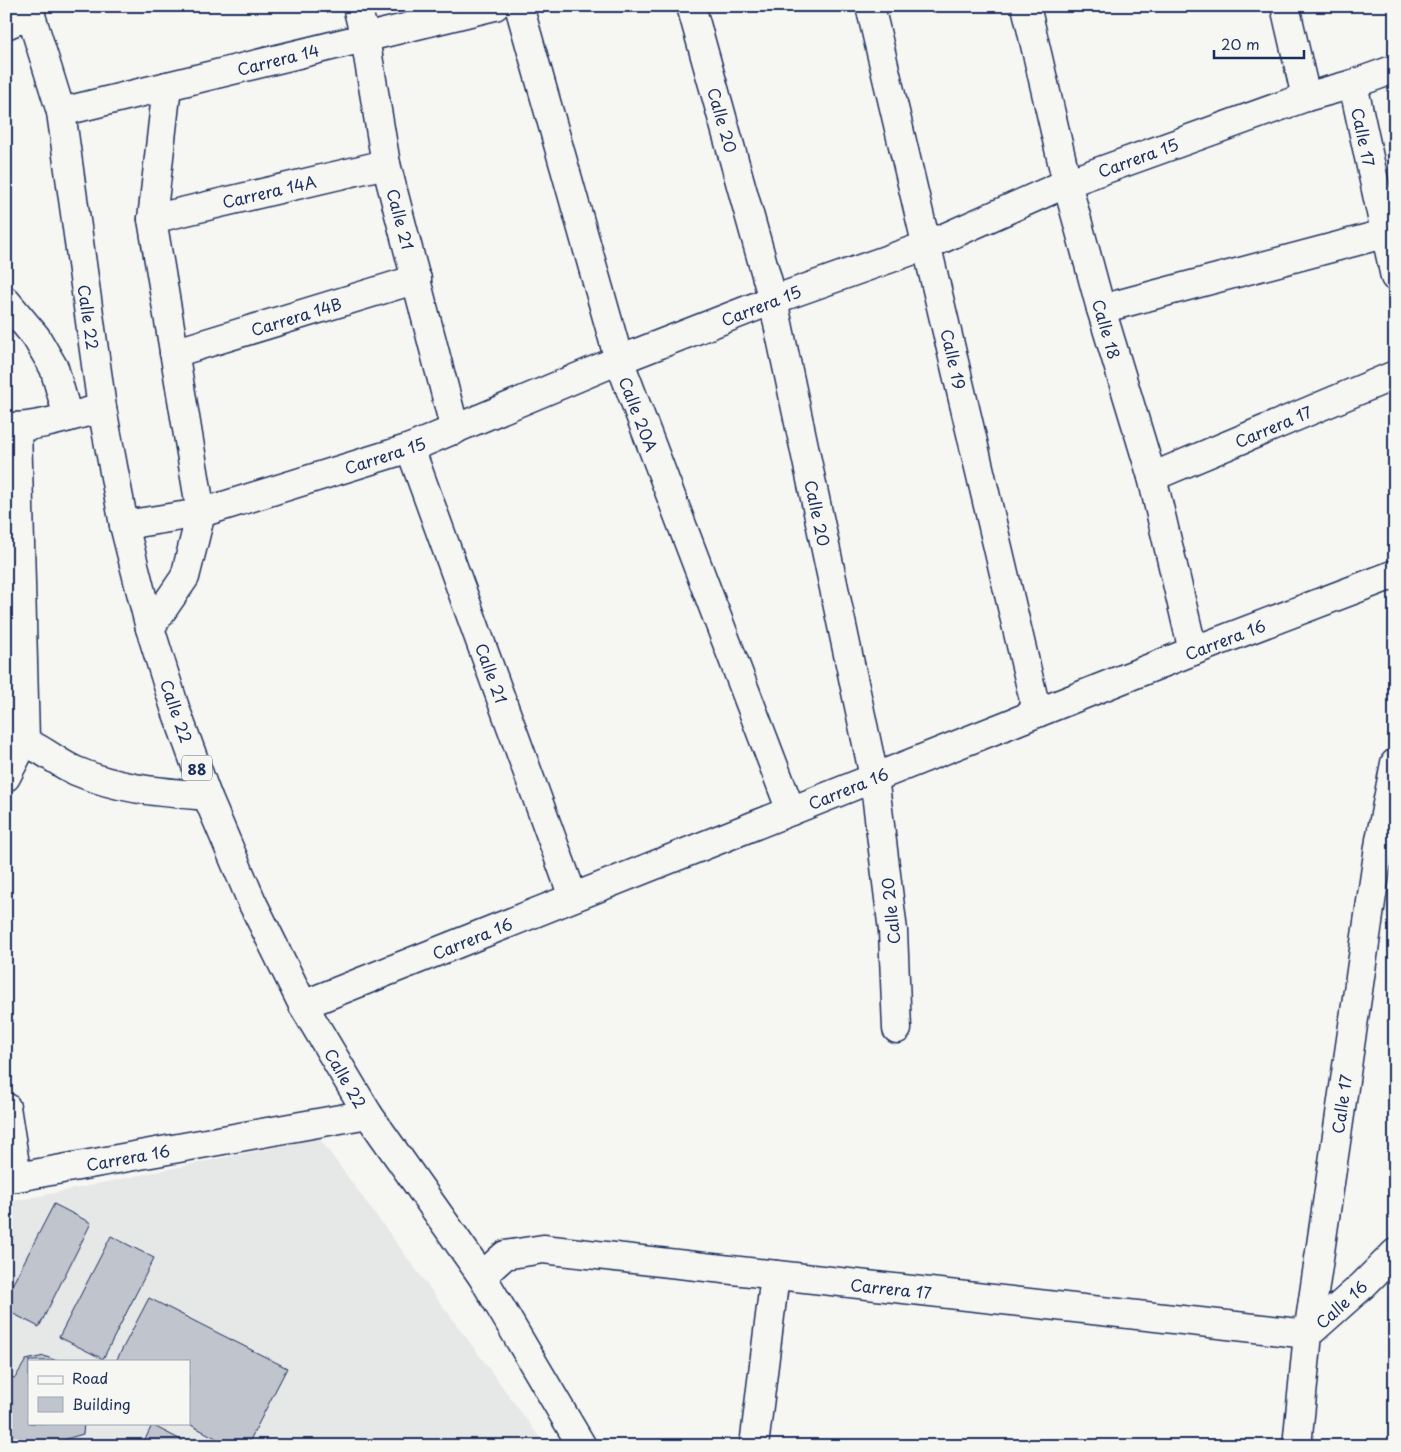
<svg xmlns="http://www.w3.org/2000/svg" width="1401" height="1452" font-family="'Playpen Sans',sans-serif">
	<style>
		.built { fill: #e6e7e7; fill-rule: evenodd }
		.building { fill: #c0c4cd; stroke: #1b2f5e }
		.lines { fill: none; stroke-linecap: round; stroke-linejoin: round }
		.minor-casing { stroke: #1b2f5e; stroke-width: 31 }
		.highway-casing { stroke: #1b2f5e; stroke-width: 31 }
		.minor { stroke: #f6f6f2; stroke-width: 28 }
		.highway { stroke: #f6f6f2; stroke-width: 28 }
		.labels { text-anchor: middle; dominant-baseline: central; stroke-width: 4; stroke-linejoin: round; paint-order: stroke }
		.shield { fill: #f6f6f2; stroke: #5d6b8a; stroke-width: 1 }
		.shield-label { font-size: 15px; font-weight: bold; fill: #1b2f5e }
		.street-label { font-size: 16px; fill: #1b2f5e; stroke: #f6f6f2 }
	</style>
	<rect width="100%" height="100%" fill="#f6f6f2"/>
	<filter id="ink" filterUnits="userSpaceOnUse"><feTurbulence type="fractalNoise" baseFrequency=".02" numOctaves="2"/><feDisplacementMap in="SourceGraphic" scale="10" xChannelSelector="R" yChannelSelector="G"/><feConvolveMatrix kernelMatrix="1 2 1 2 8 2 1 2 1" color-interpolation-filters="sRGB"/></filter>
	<g filter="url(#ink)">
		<path class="built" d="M319 1138 546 1446H6V1203ZM29 1361H189V1423H29Z"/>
		<g class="building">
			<path d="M54 1204 91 1223 39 1327 6 1310V1297Z"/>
			<path d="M111 1236 154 1258 103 1359 59 1337Z"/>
			<path d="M149 1298 287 1368 247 1446H231L187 1423 189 1361H116Z"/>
			<path d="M44 1356 57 1361H29V1423H84L83 1434 66 1439 67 1446H6V1375L15 1378 26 1360Z"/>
			<path d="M152 1425 183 1441 181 1446H142Z"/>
		</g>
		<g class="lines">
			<defs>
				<g id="minor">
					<path d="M357 6 365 38 386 164 455 430"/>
					<path d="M519 6 619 360 791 811"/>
					<path d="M691 6 773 300 874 777 893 931 897 1029"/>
					<path d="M870 6 1037 713"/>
					<path d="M1026 6 1067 183 1101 309 1152 477 1193 651"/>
					<path d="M1285 6 1306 97"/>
					<path d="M6 25 31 14"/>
					<path d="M1353 84 1395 277"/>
					<path d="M61 112 495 6"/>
					<path d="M152 219 386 164"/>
					<path d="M6 301 36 337 54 368 68 417"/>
					<path d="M1101 309 1395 231"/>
					<path d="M174 353 417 279"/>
					<path d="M6 427C38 428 71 416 102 408"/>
					<path d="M410 448 573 897"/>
					<path d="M1152 477 1395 375"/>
					<path d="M124 525 201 513 410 448 619 360 773 300 928 245 1067 183 1306 97 1353 84 1395 69"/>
					<path d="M150 628 185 577 201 513 152 219 167 86"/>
					<path d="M8 740C38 741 50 760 76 771 121 790 160 792 207 796"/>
					<path d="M6 777 25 740 17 427"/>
					<path d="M303 1005 1193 651 1395 574"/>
					<path d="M6 1107 17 1177"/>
					<path d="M6 1179 368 1114"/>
					<path d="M482 1276 505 1255 543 1249 1308 1334 1363 1285 1395 1253"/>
					<path d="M754 1446 775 1275"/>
					<path d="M1297 1446 1308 1334 1380 840 1395 763"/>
				</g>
				<path id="highway" d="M28 6 61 112 102 408 124 525 150 628 175 708 207 796 252 902 303 1005 368 1114 482 1276 582 1446"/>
			</defs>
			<use href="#minor" class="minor-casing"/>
			<use href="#highway" class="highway-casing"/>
			<use href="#minor" class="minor"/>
			<use href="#highway" class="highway"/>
		</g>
	</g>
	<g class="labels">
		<rect class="shield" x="182" y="755.5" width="30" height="25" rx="4"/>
		<g class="shield-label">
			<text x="197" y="768">88</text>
		</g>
		<g class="street-label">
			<text transform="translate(278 59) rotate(-14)">Carrera 14</text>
			<text transform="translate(723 120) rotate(74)">Calle 20</text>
			<text transform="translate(1364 137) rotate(78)">Calle 17</text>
			<text transform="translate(1138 157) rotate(-20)">Carrera 15</text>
			<text transform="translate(269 191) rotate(-13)">Carrera 14A</text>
			<text transform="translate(401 219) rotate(75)">Calle 21</text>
			<text transform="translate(761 305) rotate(-21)">Carrera 15</text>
			<text transform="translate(296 316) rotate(-17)">Carrera 14B</text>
			<text transform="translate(89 317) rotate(82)">Calle 22</text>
			<text transform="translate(1107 329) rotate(74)">Calle 18</text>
			<text transform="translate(954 359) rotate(77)">Calle 19</text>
			<text transform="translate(639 414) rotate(69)">Calle 20A</text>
			<text transform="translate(1273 426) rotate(-23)">Carrera 17</text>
			<text transform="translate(385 455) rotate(-18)">Carrera 15</text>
			<text transform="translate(818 513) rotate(78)">Calle 20</text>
			<text transform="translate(1225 639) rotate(-21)">Carrera 16</text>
			<text transform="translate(492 673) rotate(70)">Calle 21</text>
			<text transform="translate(177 711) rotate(71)">Calle 22</text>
			<text transform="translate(848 788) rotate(-22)">Carrera 16</text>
			<text transform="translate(890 911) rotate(-96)">Calle 20</text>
			<text transform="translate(472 938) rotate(-22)">Carrera 16</text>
			<text transform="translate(346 1078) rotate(60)">Calle 22</text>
			<text transform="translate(1341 1104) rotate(-82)">Calle 17</text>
			<text transform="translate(128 1157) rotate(-10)">Carrera 16</text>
			<text transform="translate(891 1288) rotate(6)">Carrera 17</text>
			<text transform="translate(1341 1304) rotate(-42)">Calle 16</text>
		</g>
	</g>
	<rect width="1401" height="1452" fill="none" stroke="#f6f6f2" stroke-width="25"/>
	<rect x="12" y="12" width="1376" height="1427" fill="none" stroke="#1b2f5e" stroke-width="2" filter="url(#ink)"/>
	<rect x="28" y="1360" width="162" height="65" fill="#f6f6f2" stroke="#9ea6b7"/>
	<rect x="38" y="1376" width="25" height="8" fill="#f6f6f2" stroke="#9ea6b7"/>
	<text x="72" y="1384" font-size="15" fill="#1b2f5e">Road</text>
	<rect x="38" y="1397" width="25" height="15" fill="#c0c4cd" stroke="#9ea6b7"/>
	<text x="72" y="1410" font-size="15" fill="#1b2f5e">Building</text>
	<path d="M1214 50v8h90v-8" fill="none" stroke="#1b2f5e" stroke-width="2.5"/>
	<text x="1221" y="50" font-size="15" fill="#1b2f5e" stroke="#f6f6f2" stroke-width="4" paint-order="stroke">20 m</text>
</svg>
